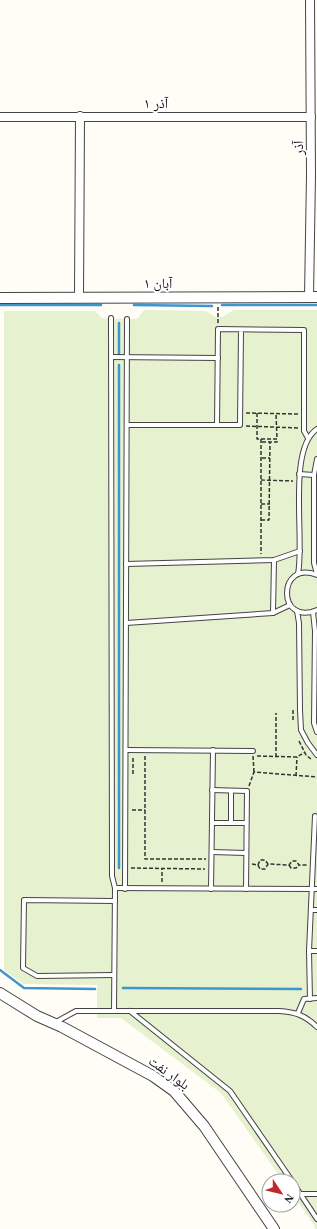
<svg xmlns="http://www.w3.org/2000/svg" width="317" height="1229" font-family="'Times New Roman','Noto Naskh Arabic',serif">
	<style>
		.pitch { fill: #e6f2cf }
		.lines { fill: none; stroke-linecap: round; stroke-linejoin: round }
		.stream { stroke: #3f96cf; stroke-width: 2.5 }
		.service-casing { stroke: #444; stroke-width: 6 }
		.minor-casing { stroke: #444; stroke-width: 10 }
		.tertiary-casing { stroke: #444; stroke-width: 12 }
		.path { stroke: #333; stroke-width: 1.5; stroke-dasharray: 4 2; stroke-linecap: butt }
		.service { stroke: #fff; stroke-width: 4 }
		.minor { stroke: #fff; stroke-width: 8 }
		.tertiary { stroke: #fff; stroke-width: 10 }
		.labels { text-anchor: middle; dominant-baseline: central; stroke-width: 4; stroke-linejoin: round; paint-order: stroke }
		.street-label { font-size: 14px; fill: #111; stroke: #fff }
	</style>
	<rect width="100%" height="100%" fill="#fffdf5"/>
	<path class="pitch" d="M144 310 206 311 215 317H222L234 310H317V1229H315L314 1225 293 1195V1181H283L221 1093 121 1018H97V985L23 984 4 970V311H95L102 318 137 319Z"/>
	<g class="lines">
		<g class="stream">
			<path d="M0 305H101"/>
			<path d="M134 305 212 306"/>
			<path d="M222 305H317"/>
			<path d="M119 354V323"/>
			<path d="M119 868V365"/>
			<path d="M0 970 24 988 95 989"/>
			<path d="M123 988 301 989"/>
		</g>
		<defs>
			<g id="service">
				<path d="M111 318 112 876 115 888 114 1011"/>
				<path d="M241 330 240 425H217L218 329 304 330V431L308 438"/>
				<path d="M111 357 218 358"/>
				<path d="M127 425H217"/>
				<path d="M317 459 314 475V563L317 574"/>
				<path d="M299 474 314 475"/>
				<path d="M126 564 274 560 300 551"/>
				<path d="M298 574C305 540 287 449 317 429"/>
				<path d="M317 575C277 559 277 627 317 610"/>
				<path d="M297 611 299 623 300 710 301 730 308 743 317 755"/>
				<path d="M313 612 315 631 314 723 317 732"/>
				<path d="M273 613 274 560"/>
				<path d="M126 623 273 613 290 605"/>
				<path d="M126 750 253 751"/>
				<path d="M212 790 247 791 246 889"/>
				<path d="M212 823H246"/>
				<path d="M231 823V791"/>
				<path d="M212 852 246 853"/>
				<path d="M115 888 317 889"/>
				<path d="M125 889 127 319"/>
				<path d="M211 889 213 750"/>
				<path d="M311 910H317"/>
				<path d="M309 951H317"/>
				<path d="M114 975 37 976 23 968 24 900 115 901"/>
				<path d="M310 999 309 951 315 816"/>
				<path d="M130 1011 230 1091 292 1181"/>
				<path d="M298 1013 304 999 317 998"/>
				<path d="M56 1022 76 1011H279C295 1012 305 1015 317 1027"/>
				<path d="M293 1183 317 1219"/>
				<path d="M300 1194H317"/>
			</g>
			<g id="minor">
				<path d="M0 117H311"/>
				<path d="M309 297 311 175 310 0"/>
				<path d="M79 298 80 116"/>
			</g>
			<g id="tertiary">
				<path d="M0 298 317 297"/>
				<path d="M0 993 37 1016 62 1027 153 1076 174 1091 204 1126 274 1229"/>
			</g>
		</defs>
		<use href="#service" class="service-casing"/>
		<use href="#minor" class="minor-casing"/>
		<use href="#tertiary" class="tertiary-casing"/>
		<g class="path">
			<path d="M218 307V323"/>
			<path d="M246 413 298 414"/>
			<path d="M257 413V439H261V554"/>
			<path d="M246 426 298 428"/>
			<path d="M261 439H277L276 414"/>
			<path d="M262 442H270"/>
			<path d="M262 458H270"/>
			<path d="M261 480 293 481"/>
			<path d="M261 504H270"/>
			<path d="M261 520H269L270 442H277V439"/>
			<path d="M293 710V722"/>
			<path d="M299 741 306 755 311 759"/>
			<path d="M145 756V859H206"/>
			<path d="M253 756 254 772"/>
			<path d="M257 756 297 757 305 752"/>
			<path d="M276 757V713"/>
			<path d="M133 774V756"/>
			<path d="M296 776 297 757"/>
			<path d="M249 786 254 772 317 777"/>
			<path d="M132 810H145"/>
			<path d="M252 864 258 865 260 860H265L268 864 289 865 292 861H296L299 865H307"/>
			<path d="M258 865 260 869H265L268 864"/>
			<path d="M289 865 291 868H296L299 865"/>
			<path d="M131 868 205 869"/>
			<path d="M162 882V868"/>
		</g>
		<use href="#service" class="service"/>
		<use href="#minor" class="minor"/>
		<use href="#tertiary" class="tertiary"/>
	</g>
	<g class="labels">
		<g class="street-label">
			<text x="156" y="103">آذر ۱</text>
			<text transform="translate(298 148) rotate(-90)">آذر</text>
			<text x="158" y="283">آبان ۱</text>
			<text transform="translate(169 1073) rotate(36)">بلوار نفت</text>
		</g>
	</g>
	<g transform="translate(281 1193) rotate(125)"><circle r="19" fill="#ffffff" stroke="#a0a0a0"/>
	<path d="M0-3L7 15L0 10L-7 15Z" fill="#c4262e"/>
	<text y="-6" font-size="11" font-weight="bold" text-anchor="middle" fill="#111111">N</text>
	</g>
</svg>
